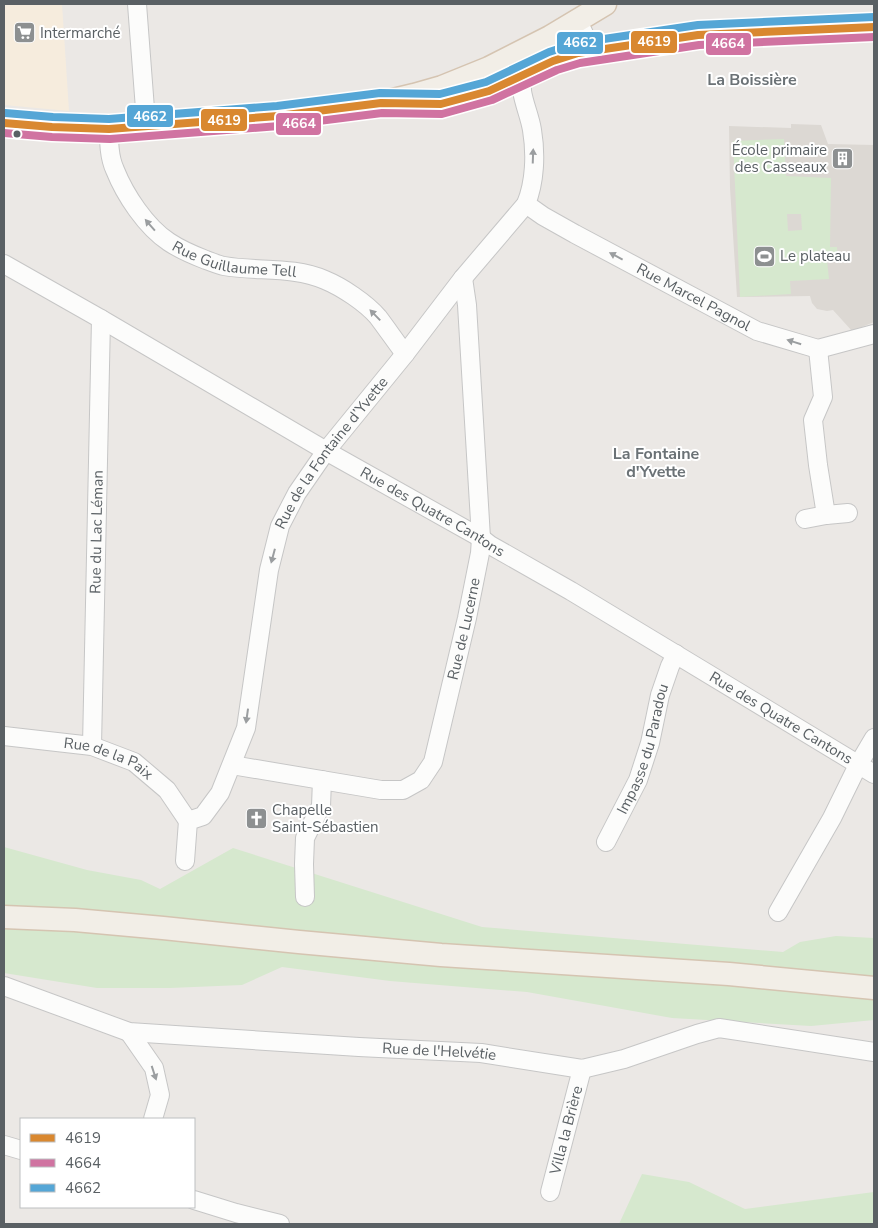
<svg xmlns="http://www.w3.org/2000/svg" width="878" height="1228" font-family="'Nunito Sans',sans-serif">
	<rect width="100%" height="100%" fill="#ebe8e5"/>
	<!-- commercial -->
	<path fill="#f6ecdd" d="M4,4H62L69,111L4,105Z"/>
	<!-- education -->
	<path fill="#dcd8d3" d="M791,124L821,125L828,144L874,145V322L852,331L833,310L827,311L817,309L812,303L810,296L737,297L730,188L729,126L791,128Z"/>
	<!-- green -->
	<g fill="#d6e8ce" fill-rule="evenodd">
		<path d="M784,139L786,176L831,178L830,247H837L838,259L827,260L829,279L790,281L791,294L740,297L733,141ZM787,214H801L802,230L788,231Z"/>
		<path d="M4,847L87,870L141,880L160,889L233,848L482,927L783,952L800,942L836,936L874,938V1020L811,1026L672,1018L527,992L390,981L282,967L242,985L170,988H97L4,973Z"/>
		<path d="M642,1174L689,1182L745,1209L874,1192V1224H619Z"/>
	</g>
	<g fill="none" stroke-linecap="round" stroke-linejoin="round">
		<defs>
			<g id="minor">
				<path d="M137,4L145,109L144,127"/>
				<path d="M578,21L587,40L596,50"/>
				<path d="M401,103L441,104L484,92L553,61L578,53L698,35L874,27"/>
				<path id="s1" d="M109,129C109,142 109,157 115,170C125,195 146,227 169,242C181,250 193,255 206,260C212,262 218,265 224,266C258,272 293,266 325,280C342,287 366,303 378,317C387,329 396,342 405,354"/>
				<path id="s2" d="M526,204L543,216L575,234L757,331L818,349L874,334"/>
				<path id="s3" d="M4,264L101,319L333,455L481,538L490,545L571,591L874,774"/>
				<path d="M818,349L823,397L813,420L818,465L826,515"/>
				<path d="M805,519L826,515L848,513"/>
				<path id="s4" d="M4,736L92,746L134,762L167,790L188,821"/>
				<path id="s5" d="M92,746L101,319"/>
				<path id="s6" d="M232,765L381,790H403L421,780L433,762L467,618L480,553L481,538L467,305L463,278"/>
				<path id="s7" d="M606,842L638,780L650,743L660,695L670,666L676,654"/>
				<path id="s8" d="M185,861L188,821L203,816L220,793L246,728L269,570L280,526L297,493L326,451L405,354L463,278L526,204C535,182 536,154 532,130C530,117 524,104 522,91C522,86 522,81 522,76"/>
				<path d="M305,897L304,864L305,838L321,806L322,780"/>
				<path d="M778,912L832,818L858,765L874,738"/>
				<path id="s9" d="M4,986L129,1032L359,1047L481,1053L582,1069L624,1059L697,1034L719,1028L874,1052"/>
				<path d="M129,1032L154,1068L160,1095L153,1119"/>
				<path d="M4,1145L21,1150"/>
				<path id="s10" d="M550,1192L582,1069"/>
				<path d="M194,1200L236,1213L280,1224"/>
			</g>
			<g id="major">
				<path d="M4,123L94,129L144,127L278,116L381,103L414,95L442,87L489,68L550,37L605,4"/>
				<path d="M4,917L75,920L163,928L299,942L441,955L729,974L874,988"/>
			</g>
		</defs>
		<!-- minor casing -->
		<use href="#minor" stroke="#c6c6c6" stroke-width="20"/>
		<!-- major casing -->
		<use href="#major" stroke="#d5c4b1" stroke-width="25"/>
		<!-- minor -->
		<use href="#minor" stroke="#fcfcfb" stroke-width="18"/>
		<!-- major -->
		<use href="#major" stroke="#f2eee7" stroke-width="22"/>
		<defs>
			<path id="bus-1" d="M4,123L52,127L109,129L278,116L381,103L441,104L489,91L553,61L578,53L698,35L874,27"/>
			<path id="bus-2" d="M4,133L52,137L110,139L279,126L382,113L442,114L492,100L557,70L580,63L699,45L874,37"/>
			<path id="bus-3" d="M5,113L53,117L109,119L277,106L380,93L440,94L486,82L549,52L577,43L698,25L874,17"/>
		</defs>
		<!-- bus-1 casing -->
		<use href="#bus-1" stroke="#fff" stroke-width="11"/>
		<!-- bus-2 casing -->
		<use href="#bus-2" stroke="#fff" stroke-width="11"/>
		<!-- bus-3 casing -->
		<use href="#bus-3" stroke="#fff" stroke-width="11"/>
		<!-- bus-1 -->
		<use href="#bus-1" stroke="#d98830" stroke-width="8"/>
		<!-- bus-2 -->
		<use href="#bus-2" stroke="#d073a1" stroke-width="8"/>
		<!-- bus-3 -->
		<use href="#bus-3" stroke="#55a6d6" stroke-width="8"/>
	</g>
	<!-- one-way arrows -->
	<defs><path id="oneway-solid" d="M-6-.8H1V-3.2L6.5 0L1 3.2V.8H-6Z" transform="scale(1.25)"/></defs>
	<g fill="#9b9ea0">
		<use href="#oneway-solid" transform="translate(533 156) rotate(-88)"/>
		<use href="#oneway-solid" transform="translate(150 225) rotate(-131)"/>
		<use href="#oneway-solid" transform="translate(616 256) rotate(-152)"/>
		<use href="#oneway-solid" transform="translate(375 315) rotate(-134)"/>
		<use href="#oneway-solid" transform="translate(794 342) rotate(-163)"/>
		<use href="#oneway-solid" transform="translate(273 556) rotate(105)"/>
		<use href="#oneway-solid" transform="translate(247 716) rotate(98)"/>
		<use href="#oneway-solid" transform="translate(154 1073) rotate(72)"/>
	</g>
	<!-- icons -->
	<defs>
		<symbol id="supermarket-square" viewBox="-11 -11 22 22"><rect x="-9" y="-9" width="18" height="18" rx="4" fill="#8d9091" stroke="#fff"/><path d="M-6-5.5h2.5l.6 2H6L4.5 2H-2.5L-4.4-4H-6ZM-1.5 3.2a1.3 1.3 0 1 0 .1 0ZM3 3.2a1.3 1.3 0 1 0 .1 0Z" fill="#fff"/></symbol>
		<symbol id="building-square" viewBox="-11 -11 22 22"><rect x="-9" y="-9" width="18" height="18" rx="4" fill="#8d9091" stroke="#fff"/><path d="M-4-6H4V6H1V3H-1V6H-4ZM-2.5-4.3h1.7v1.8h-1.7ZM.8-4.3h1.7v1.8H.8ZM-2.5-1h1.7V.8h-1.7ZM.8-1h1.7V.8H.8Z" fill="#fff"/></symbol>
		<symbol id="stadium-square" viewBox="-11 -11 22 22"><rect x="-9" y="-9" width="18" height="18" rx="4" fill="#8d9091" stroke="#fff"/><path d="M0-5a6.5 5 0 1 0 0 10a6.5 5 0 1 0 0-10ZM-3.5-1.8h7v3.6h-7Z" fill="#fff"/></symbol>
		<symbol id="church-square" viewBox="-11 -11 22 22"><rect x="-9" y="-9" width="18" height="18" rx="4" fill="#8d9091" stroke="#fff"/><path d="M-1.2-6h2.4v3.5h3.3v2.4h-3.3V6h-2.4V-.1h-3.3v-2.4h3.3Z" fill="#fff"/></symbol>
	</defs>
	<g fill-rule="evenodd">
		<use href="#supermarket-square" x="12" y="20" width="25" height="25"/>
		<use href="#building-square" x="830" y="146" width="25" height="25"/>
		<use href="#stadium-square" x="752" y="244" width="25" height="25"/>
		<use href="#church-square" x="244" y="806" width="25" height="25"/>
	</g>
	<!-- markers -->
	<circle fill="#5a6064" stroke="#fff" stroke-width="2" cx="17" cy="134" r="4.5"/>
	<g text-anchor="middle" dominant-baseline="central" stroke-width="4" stroke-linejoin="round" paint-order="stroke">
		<!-- poi labels -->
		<g font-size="15" fill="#5a6064" stroke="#fff" text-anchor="start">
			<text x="40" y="33">Intermarché</text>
			<text x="827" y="150" text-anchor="end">École primaire<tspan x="827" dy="17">des Casseaux</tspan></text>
			<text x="780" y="256">Le plateau</text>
			<text x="272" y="810">Chapelle<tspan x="272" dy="17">Saint-Sébastien</tspan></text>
		</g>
		<!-- street labels -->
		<g font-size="15" fill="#5a6064" stroke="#fff">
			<text stroke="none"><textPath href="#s1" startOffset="202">Rue Guillaume Tell</textPath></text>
			<text stroke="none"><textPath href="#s2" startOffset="192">Rue Marcel Pagnol</textPath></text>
			<text stroke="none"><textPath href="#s8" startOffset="449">Rue de la Fontaine d’Yvette</textPath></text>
			<text stroke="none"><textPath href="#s3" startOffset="495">Rue des Quatre Cantons</textPath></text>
			<text stroke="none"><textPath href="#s5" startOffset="214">Rue du Lac Léman</textPath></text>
			<text stroke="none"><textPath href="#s6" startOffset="352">Rue de Lucerne</textPath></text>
			<text stroke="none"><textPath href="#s3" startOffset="900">Rue des Quatre Cantons</textPath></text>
			<text stroke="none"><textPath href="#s7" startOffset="101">Impasse du Paradou</textPath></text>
			<text stroke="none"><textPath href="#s4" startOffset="108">Rue de la Paix</textPath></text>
			<text stroke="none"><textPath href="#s9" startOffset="444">Rue de l'Helvétie</textPath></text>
			<text stroke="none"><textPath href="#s10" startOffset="64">Villa la Brière</textPath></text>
		</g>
		<!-- neighbourhood labels -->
		<g font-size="16" font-weight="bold" fill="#6b7276" stroke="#fff">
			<text x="752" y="80">La Boissière</text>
			<text x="656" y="454">La Fontaine<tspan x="656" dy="18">d'Yvette</tspan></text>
		</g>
	</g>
	<g stroke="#fff" stroke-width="2">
		<rect x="630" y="30" width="48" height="24" rx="5" fill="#d98830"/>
		<rect x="556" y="31" width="48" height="24" rx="5" fill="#55a6d6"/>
		<rect x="705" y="32" width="47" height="24" rx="5" fill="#d073a1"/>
		<rect x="126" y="104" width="48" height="24" rx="5" fill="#55a6d6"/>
		<rect x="200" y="108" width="48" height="24" rx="5" fill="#d98830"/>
		<rect x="275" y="112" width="47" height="24" rx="5" fill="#d073a1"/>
	</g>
	<g font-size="14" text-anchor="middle" font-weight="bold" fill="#fff">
		<text x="654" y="46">4619</text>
		<text x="580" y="47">4662</text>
		<text x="728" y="48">4664</text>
		<text x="150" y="121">4662</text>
		<text x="224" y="125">4619</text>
		<text x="299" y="128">4664</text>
	</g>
	<!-- border -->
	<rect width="878" height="1228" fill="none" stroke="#5a6064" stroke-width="10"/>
	<!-- legend -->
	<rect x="20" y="1118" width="175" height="90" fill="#ffffff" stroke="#bdbfc1"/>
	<rect x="30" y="1134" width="25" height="8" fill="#d98830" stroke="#bdbfc1"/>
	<text x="65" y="1143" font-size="15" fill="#5a6064">4619</text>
	<rect x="30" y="1159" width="25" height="8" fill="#d073a1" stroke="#bdbfc1"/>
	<text x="65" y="1168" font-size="15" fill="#5a6064">4664</text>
	<rect x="30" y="1184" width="25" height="8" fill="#55a6d6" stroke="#bdbfc1"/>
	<text x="65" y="1193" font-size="15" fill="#5a6064">4662</text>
</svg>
